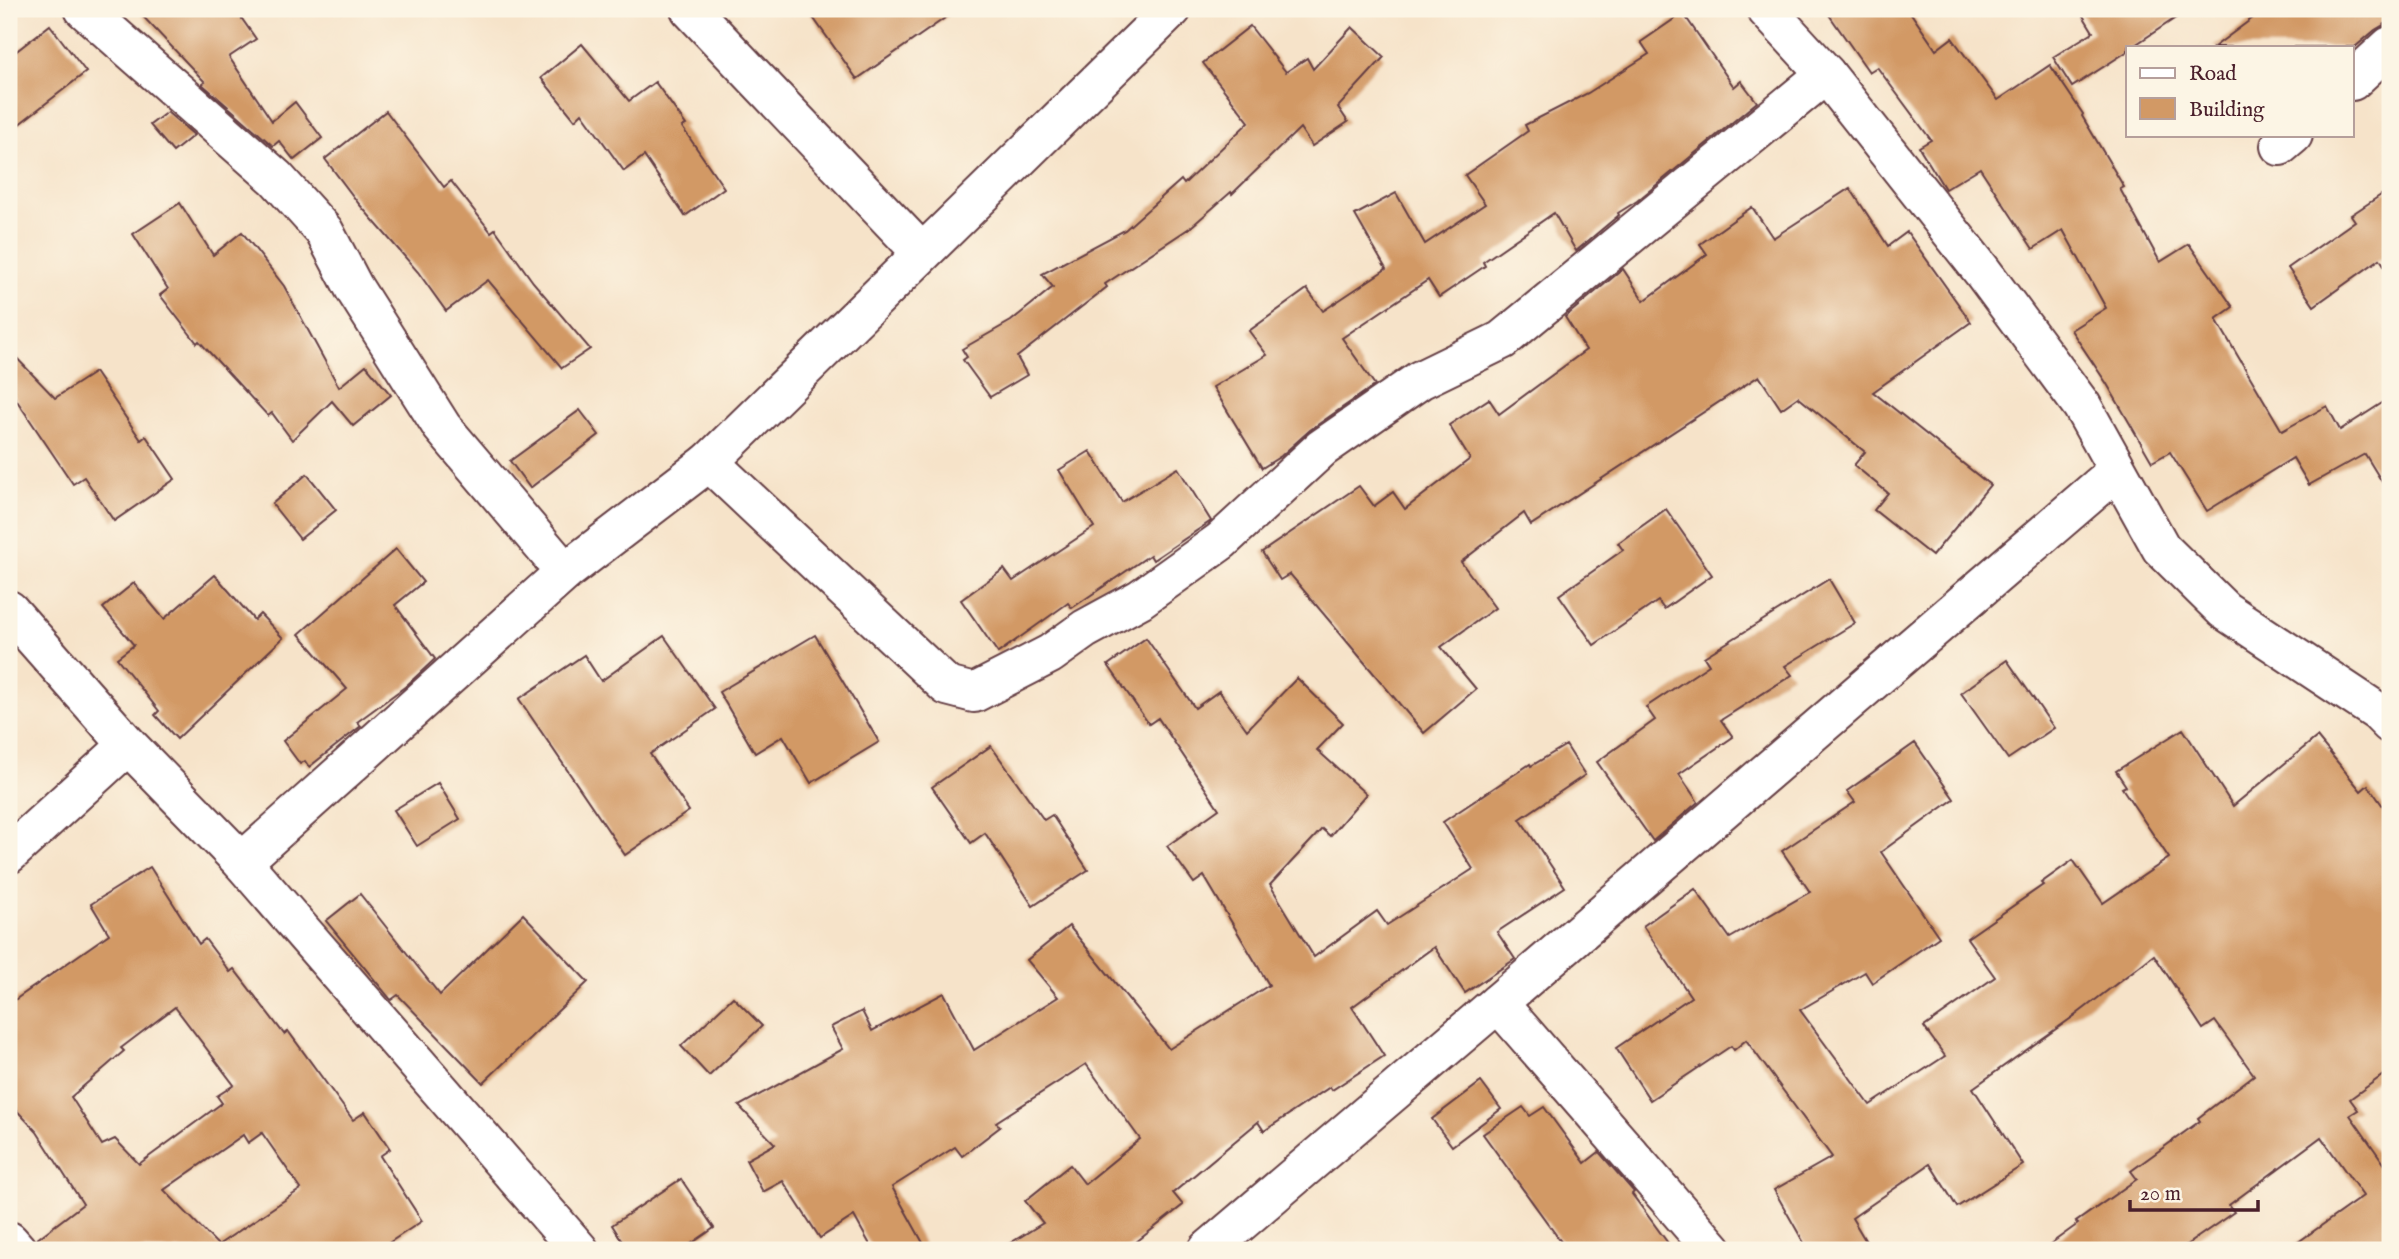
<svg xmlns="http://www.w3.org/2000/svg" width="2399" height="1259" font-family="'IM FELL English',serif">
	<rect width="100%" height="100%" fill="#fcf5e5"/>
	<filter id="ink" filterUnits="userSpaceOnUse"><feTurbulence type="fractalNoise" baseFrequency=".0143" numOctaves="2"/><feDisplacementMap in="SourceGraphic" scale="14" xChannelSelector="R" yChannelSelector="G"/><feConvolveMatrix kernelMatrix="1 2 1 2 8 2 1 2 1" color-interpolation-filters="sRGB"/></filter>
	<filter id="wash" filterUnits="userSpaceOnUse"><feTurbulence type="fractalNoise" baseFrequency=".00686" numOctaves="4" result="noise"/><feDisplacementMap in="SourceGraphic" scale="28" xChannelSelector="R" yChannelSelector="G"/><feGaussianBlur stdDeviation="1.57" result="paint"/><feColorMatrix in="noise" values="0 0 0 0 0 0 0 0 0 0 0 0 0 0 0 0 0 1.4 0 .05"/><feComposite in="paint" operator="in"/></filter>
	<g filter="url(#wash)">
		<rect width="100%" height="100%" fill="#f6e3c9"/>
		<g id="blocks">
			<!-- building -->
			<g fill="#d29965" fill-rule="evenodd">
				<path d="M136,9H235L256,39L229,57L272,121L295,102L322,138L294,160L279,141L273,146L202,84L205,82Z"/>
				<path d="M807,9H958L857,79Z"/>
				<path d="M1825,9H1908L1936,50L1952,38L1998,100L2050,65L2083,114L2082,116L2124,187L2120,189L2160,262L2189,244L2233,307L2216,319L2282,431L2327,406L2340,430L2390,398V495L2365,454L2309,485L2293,458L2207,511L2170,452L2152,462L2107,384L2071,330L2106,308L2063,230L2033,249L1980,168L1945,189L1919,147L1931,140L1877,67L1869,72Z"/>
				<path d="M2079,9H2189L2132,47H2128V51L2072,87L2053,57L2093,32Z"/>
				<path d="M2265,9H2390V21L2375,30L2355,47H2214Z"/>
				<path d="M1683,13L1734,87L1741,81L1757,102L1637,201L1618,213L1619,215L1576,251L1554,213L1483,262L1485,266L1439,297L1428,280L1342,338L1375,385L1310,430L1281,456L1262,468L1213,387L1267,355L1249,331L1307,289L1323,311L1386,269L1355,215L1396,193L1425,244L1485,204L1465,175L1528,131L1525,125L1588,93L1649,54L1641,42Z"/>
				<path d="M50,25L86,72L9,132V57Z"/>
				<path d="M1250,26L1286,72L1307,58L1313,69L1352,27L1384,57L1338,107L1348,122L1312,146L1300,128L1232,194L1231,192L1191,227L1105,284L1107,287L1017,357L1027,375L990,397L963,360L967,357L962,349L1011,321L1053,287L1042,274L1125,230L1181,180L1184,184L1249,122L1203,63Z"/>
				<path d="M582,44L629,101L655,82L686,125L682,127L724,188L685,216L644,156L624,171L582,113L575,120L541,78Z"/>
				<path d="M386,111L444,187L451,181L491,232L495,229L533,282L590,349L562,368L488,280L446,311L418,272L359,204L325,159Z"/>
				<path d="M167,112L194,135L173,152L150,125Z"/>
				<path d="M1850,188L1888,246L1907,232L1971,322L1873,392L1990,485L1932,556L1874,510L1888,493L1854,465L1865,452L1798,397L1781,409L1759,376L1531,525L1524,513L1461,562L1495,608L1441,647L1476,689L1424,733L1290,574L1280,580L1262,552L1359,486L1374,506L1393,492L1405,509L1470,459L1449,425L1489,399L1499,414L1586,350L1565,317L1623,269L1644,301L1707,254L1700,244L1752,207L1773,238Z"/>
				<path d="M2390,189V274L2380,259L2314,306L2288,268L2355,221L2351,215Z"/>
				<path d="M180,203L213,255L242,232L284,286L339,387L366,365L391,395L353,426L332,401L292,440L272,413L268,416L199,341L197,343L160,295L168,289L133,234Z"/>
				<path d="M9,350L55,398L95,372L141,440L146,436L175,479L114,521L84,477L73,484L9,389Z"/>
				<path d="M580,410L599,435L530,488L510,461Z"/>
				<path d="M1090,451L1122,502L1178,468L1211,521L1153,560L1150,555L1072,608L1068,603L998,653L961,600L1004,569L1013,581L1094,527L1059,470Z"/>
				<path d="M307,474L336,510L300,539L272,504Z"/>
				<path d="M1666,509L1712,575L1664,609L1658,601L1594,645L1559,595L1623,550L1618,543Z"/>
				<path d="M396,549L423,582L395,605L435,659L406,686L357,722L361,726L309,767L305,761L300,764L283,741L347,689L299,634Z"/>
				<path d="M215,575L254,620L260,614L283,638L177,739L155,715L159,711L117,658L134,645L103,608L134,583L164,619Z"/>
				<path d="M1829,579L1855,623L1785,666L1792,675L1721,720L1733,737L1679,774L1698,802L1653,841L1597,762L1655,720L1646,707L1709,665L1704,657Z"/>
				<path d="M815,635L879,742L811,783L783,736L755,753L719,692Z"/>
				<path d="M664,636L715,709L650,754L689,811L625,855L519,699L584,655L601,681Z"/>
				<path d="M1146,638L1195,708L1219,691L1247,730L1297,678L1343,723L1317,750L1366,794L1330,836L1322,829L1270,885L1314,957L1377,911L1387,925L1473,869L1443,822L1530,764L1531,766L1566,745L1585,775L1520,819L1565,887L1497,932L1515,959L1465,993L1434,947L1352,1007L1384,1056L1332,1090L1330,1087L1264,1131L1258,1122L1173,1193L1183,1205L1126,1250H999L1043,1223L1025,1201L1070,1165L1085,1184L1140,1139L1086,1064L996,1122L1000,1127L962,1156L955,1147L892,1187L927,1250H873L854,1216L820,1238L783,1181L763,1192L746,1160L775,1144L739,1106L843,1049L831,1027L862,1011L872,1031L944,993L974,1050L1058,997L1027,960L1069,926L1169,1049L1269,985L1204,876L1194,883L1167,846L1219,809L1158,718L1149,724L1108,665Z"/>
				<path d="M2007,660L2054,728L2008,759L1961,693Z"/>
				<path d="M2183,729L2233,806L2317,737L2361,791L2368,785L2390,816V1070L2350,1099L2358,1110L2350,1115L2390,1172V1250H2287L2363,1196L2321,1137L2229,1205L2234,1212L2179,1250H2042L2078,1224L2076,1222L2137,1179L2131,1171L2200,1121L2198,1118L2254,1075L2215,1021L2203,1029L2154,955L2077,1014L1973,1088L2023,1165L1957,1207L1930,1164L1852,1218L1871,1250H1808L1774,1190L1832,1157L1746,1040L1734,1050L1731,1046L1650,1100L1616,1048L1691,997L1643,926L1695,889L1730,938L1810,892L1782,851L1855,802L1847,791L1915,743L1954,799L1881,852L1939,937L1872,983L1865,972L1800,1010L1870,1105L1945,1056L1924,1027L1995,977L1967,938L2043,885L2041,883L2073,860L2103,903L2169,858L2122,788L2126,786L2116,771Z"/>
				<path d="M991,746L1044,820L1052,815L1088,870L1033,906L985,833L971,843L932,787Z"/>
				<path d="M438,783L460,819L417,846L394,810Z"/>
				<path d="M150,867L199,944L205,939L230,972L234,969L284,1034L288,1031L353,1120L365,1112L390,1149L380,1156L422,1221L378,1250H38L36,1240L83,1204L37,1132L9,1102V1004L109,934L91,904ZM175,1007L234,1085L217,1096L222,1103L139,1164L115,1139L102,1145L71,1097L124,1051L121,1048ZM262,1133L301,1189L218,1245L164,1190L243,1135L248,1143Z"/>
				<path d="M360,894L440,995L523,914L588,982L483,1083L398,995L391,1000L326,921Z"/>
				<path d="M733,997L762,1026L709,1076L681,1046Z"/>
				<path d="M1481,1082L1501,1109L1452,1146L1432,1119Z"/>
				<path d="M1523,1107L1530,1116L1544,1107L1585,1163L1599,1152L1634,1192L1632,1194L1673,1250H1567L1483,1134Z"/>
				<path d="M681,1179L714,1228L682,1250H628L612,1225Z"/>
			</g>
		</g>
	</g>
	<g filter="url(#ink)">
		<use href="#blocks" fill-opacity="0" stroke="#643c43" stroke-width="2"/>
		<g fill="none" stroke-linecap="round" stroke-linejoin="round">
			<defs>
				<g id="minor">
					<path d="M84,9L276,178L324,231L354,288L442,427L565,572"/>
					<path d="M690,9L921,252"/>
					<path d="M1766,9L1826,74L1982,271L2082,406L2161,548L2224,610L2378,712L2390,724"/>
					<path d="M2352,81L2390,46"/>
					<path d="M2280,146L2293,135"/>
					<path d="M709,462L947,686L974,693L1050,654L1085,629L1140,599L1221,541L1322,448L1420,380L1502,340L1826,74"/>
					<path d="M9,610L128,745L242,862L579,1250"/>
					<path d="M9,854L128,745"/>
					<path d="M242,862L565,572L709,462L1172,9"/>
					<path d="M1498,1003L2117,471"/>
					<path d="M9,1241L17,1250"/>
					<path d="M1208,1250L1498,1003L1713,1250"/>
				</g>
			</defs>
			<!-- minor casing -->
			<use href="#minor" stroke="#643c43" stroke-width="42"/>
			<!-- minor -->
			<use href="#minor" stroke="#fff" stroke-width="38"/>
		</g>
	</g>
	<!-- margin -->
	<rect width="2399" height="1259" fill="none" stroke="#fcf5e5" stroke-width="35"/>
	<!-- legend -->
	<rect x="2126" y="46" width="228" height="91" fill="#fcf5e5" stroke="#b59f9b" stroke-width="2"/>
	<rect x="2140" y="68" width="35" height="10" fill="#ffffff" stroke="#b59f9b" stroke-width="2"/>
	<text x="2189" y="80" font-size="21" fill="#4a1f2b">Road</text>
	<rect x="2140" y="98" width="35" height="21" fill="#d29965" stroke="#b59f9b" stroke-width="2"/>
	<text x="2189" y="116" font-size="21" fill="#4a1f2b">Building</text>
	<!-- scale -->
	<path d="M2130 1200v10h128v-10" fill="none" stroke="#4a1f2b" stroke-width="3.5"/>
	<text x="2140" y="1200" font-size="21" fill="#4a1f2b" stroke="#fcf5e5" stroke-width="5" paint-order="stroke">20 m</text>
</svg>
